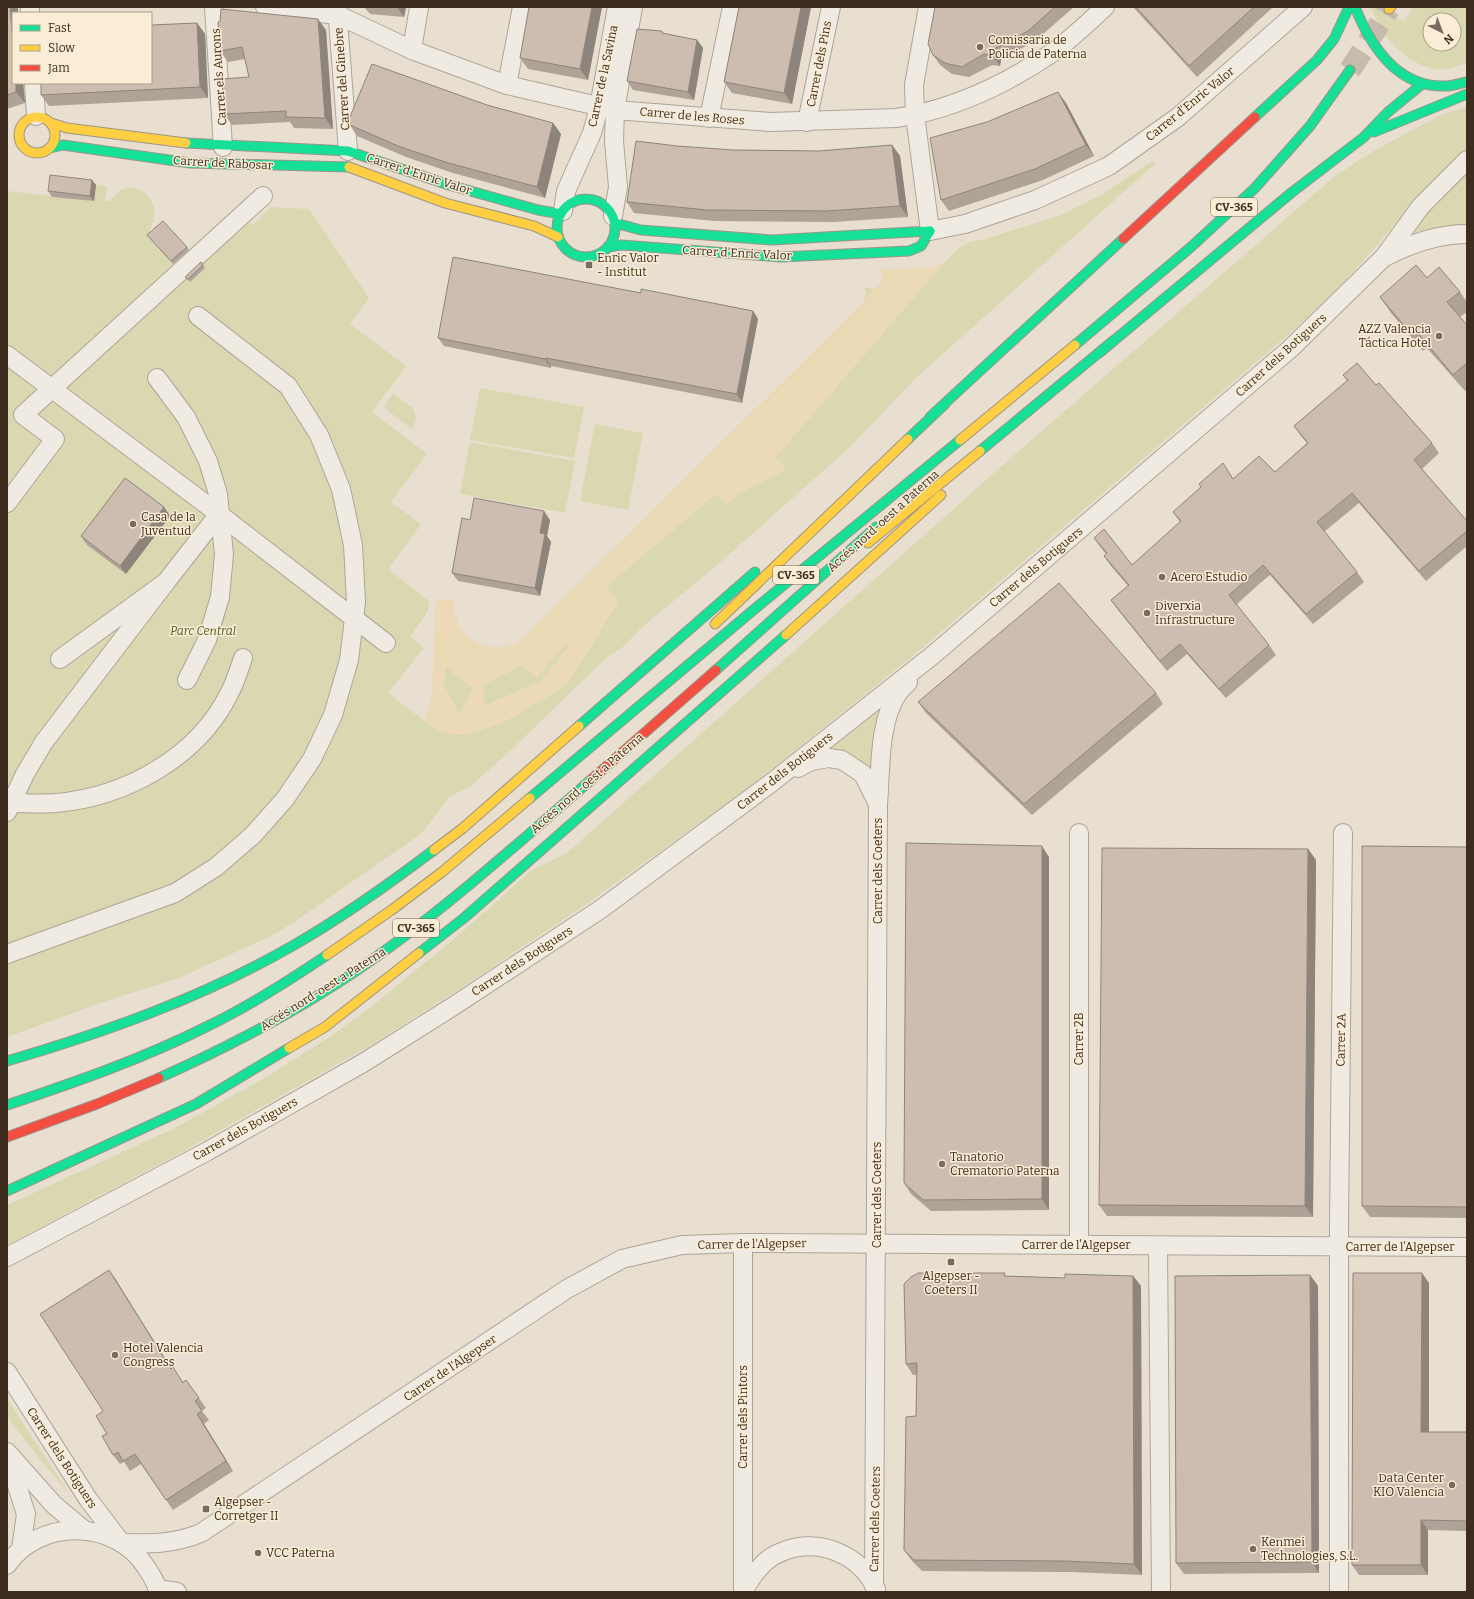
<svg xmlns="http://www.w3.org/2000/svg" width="1474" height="1599" font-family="Bitter,serif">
	<rect width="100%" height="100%" fill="#e8dfd0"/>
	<!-- green -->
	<g fill="#dad8b1" fill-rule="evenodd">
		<path d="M1371,7H1381L1404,22L1412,7H1467V63C1457,66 1445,71 1434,69C1405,63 1380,35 1371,7ZM1430,20H1454V44H1430Z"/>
		<path d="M1467,107V152L1428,187L1347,279L1296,328L914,655L744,791L588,903L481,975L371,1045L184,1151L7,1245V1205L173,1129L268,1076L331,1036L377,1002L453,940L532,870L567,853L1013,456L1335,176L1377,149L1422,125L1440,115Z"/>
		<path d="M1152,161L1156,163L916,378L849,448L716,566L642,627L624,646L605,659L509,752L471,786L449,797L422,833L293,923L271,936L179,978L106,1001L7,1037V191L52,196L54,180L107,186L105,201H110C113,197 117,193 121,190C143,179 165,208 149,230L190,272L231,234L234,237L249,223L252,225L271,207L309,209L369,298L350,324L406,366L372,412L427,454L391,502L421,524L388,569L429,601L428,611L410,636L424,648L388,693L425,721L432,696L436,599L454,601C452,634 482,657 514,644C518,642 523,638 526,635L864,302L866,292L864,287C874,290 878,289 883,280L882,274L877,270L928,268L944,263L958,249L969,242L985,239L1061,215L1101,195Z"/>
		<path d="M1467,173V227C1450,223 1432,229 1415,233L1412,232C1428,210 1446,191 1467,173Z"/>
		<path d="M480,388L584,407L574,458L470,440Z"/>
		<path d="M393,393L414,409L416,419L412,429L383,407Z"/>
		<path d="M595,424L643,433L628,510L580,501Z"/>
		<path d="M470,442L575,461L565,513L460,494Z"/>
		<path d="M881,707C872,728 871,746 873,769L870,771C856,755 846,754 827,749Z"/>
		<path d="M7,1399L70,1495L40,1459L7,1417Z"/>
	</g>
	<!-- sand -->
	<path fill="#ecdab6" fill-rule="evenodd" d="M944,263L776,457L783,465L786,470L738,494L727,504L716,494L606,587L615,595L618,603L569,682L556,692L506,721L483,730L466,735L450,734L437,730L425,721L432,696L436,599L454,601C452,634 482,657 514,644C518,642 523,638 526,635L864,302L873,290L880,287L883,280L882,274L877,270L928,268ZM568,642V647L541,681L485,705L483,685L523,665L536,678ZM446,667L473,689L459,714L444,685Z"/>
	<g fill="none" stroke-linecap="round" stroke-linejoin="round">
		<!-- primary-tunnel -->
		<path stroke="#c6bbac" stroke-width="22" stroke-dasharray="22 11" stroke-linecap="butt" d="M1350,70L1389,9"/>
		<defs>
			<g id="street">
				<path d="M30,7V13"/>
				<path d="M214,7L223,147"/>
				<path d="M265,7L338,15L412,50L507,85L615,110L770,122L896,118C951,110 1006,84 1052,53C1071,39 1088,23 1105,7"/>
				<path d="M337,7L348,151"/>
				<path d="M928,7L914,85L915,115L930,231L965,224L1035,200L1109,166L1178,117L1303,7"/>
				<path d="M412,50L419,7"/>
				<path d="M34,83L36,116"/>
				<path d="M507,85L522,7"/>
				<path d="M709,118L732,7"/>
				<path d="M807,122L831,7"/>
				<path d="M563,211L566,191L592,133L599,107L617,7"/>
				<path d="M613,216L618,187L614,141L615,110L633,7"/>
				<path d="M1387,256C1412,243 1439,234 1467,234"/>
				<path d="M7,355L219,514L386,643"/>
				<path d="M157,378L186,417L208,461L218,494L224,554L220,597L207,640L187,680"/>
				<path d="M7,503L55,439L23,415L263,196"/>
				<path d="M60,659L166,582L219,514"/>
				<path d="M798,768L811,761L829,758L842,760L863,774L878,804"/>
				<path d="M10,803C25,803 41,804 56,803C125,797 197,758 229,694C235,683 239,670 243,658"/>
				<path d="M7,812L25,774L44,742L166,582"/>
				<path d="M7,954L175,893L216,867L253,835L285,799L312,759L333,715L349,660L356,602L353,545L341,489L319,435L288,386L198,316"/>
				<path d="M743,1243V1591"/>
				<path d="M1079,1245V833"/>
				<path d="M1158,1246L1161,1592"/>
				<path d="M7,1257L206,1152L363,1063L452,1007L601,909L771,783L933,655L1290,349L1384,257L1421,206L1467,160"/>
				<path d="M7,1372L88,1499L120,1541"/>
				<path d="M7,1452L54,1505L84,1530"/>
				<path d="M8,1457L26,1514L21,1549"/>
				<path d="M123,1543C151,1544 174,1544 201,1533L567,1289L622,1259L682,1245L743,1243L1467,1247"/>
				<path d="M7,1565C40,1517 116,1520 146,1567C151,1575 157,1583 158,1592"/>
				<path d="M874,1586L878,804C881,770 878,723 898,693C901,689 905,686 908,682"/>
				<path d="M158,1589L177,1592"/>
				<path d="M743,1591C752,1577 759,1565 773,1556C776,1554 780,1553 784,1551C819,1538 860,1554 876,1589"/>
				<path d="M1339,1592V1226L1343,833"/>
			</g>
			<g id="fast">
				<path d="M1355,7C1371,47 1398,88 1446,86C1453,86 1460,83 1467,82"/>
				<path d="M1255,117L1317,60L1334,39L1349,7"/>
				<path d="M1374,132L1467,94"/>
				<path d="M186,143L348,151L449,185L538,210L561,214"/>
				<path d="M50,148L63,145L190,163L349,167"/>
				<circle cx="586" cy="228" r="29"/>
				<path d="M615,223L641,230L772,240L930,231"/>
				<path d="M608,247L621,245L781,257L909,251L921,246L930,231"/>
				<path d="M1075,345L1191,247L1255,188L1310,126L1350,70"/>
				<path d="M1099,353L1291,193L1364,137L1388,112L1421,85"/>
				<path d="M930,417L1123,239"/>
				<path d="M908,439L945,404"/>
				<path d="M980,451L1113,341"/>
				<path d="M716,670L876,527"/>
				<path d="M579,726L755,572"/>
				<path d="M530,798L751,612L960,440"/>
				<path d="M419,953L464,918L786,635"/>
				<path d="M7,1061C106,1032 204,997 294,945C343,917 389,884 434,850"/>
				<path d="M159,1078C226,1048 292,1014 353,973C438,916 515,846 592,779"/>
				<path d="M7,1105C76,1082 145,1058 210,1025C251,1005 290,980 327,955"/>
				<path d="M7,1191L196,1104L289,1048"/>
			</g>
			<g id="slow">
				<path d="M1389,9L1391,7"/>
				<circle cx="37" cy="135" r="18"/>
				<path d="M51,123L67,128L186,143"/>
				<path d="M349,167L445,203L534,226L558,237"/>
				<path d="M960,440L1075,345"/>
				<path d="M868,543L980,451"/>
				<path d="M715,624L908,439"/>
				<path d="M786,635L941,495"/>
				<path d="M434,850L463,828L579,726"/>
				<path d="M327,955L393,909L442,872L530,798"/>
				<path d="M289,1048L325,1027L419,953"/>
			</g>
			<g id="jam">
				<path d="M1123,239L1255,117"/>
				<path d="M592,779L716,670"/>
				<path d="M7,1137L97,1104L159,1078"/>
			</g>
		</defs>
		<!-- street casing -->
		<use href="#street" stroke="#ada498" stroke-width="20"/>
		<!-- fast casing -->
		<use href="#fast" stroke="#9d9488" stroke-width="11"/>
		<!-- slow casing -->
		<use href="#slow" stroke="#9d9488" stroke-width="11"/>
		<!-- jam casing -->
		<use href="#jam" stroke="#9d9488" stroke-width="11"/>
		<!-- street -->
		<use href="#street" stroke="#f0ebe2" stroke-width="18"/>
		<!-- fast -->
		<use href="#fast" stroke="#16e098" stroke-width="9"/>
		<!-- slow -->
		<use href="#slow" stroke="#ffcf43" stroke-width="9"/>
		<!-- jam -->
		<use href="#jam" stroke="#f24e42" stroke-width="9"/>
	</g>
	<!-- wall -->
	<g fill="#afa397">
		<path d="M7,7H18L25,103L7,109Z"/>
		<path d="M364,7H406L404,17L370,14Z"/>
		<path d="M602,7L588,80L528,69L520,58Z"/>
		<path d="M739,7H811L792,104L732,93L724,82Z"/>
		<path d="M935,7H1074L1035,41L1001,60L1000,66L992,65L969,77L952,74L940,65L933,55Z"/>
		<path d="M1133,7H1273L1197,77Z"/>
		<path d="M197,23L205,34L208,98L49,106L41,95Z"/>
		<path d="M326,30L333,129L294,128L290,122L232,125L224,114L249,77L245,59L228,62L220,51Z"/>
		<path d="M662,31L664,34L697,40L703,48L694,100L633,90L627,81Z"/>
		<path d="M1066,103L1094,156L1043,180L949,211L941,200Z"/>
		<path d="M553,123L561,134L545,198L453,173L406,157L357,136L350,125Z"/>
		<path d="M892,145L900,156L908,217L834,222L715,221L634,213L627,202L733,150L819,151Z"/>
		<path d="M92,180L96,185L94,201L52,197L48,191Z"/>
		<path d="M147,235L187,247L189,250L173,264Z"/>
		<path d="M203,265L205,268L190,282L185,277Z"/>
		<path d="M1427,278L1460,292L1467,302V312L1460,317L1467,325V389L1465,391L1427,348L1423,351L1391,313L1380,297Z"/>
		<path d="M641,293L753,311L758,319L742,403L551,366V368L444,346L438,338Z"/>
		<path d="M1343,375L1376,385L1432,443L1439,453L1422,469L1467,521V546L1426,581L1359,503L1324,532L1357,572L1364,582L1313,624L1270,575L1259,584L1236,605L1269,645L1276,655L1226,698L1187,654L1167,671L1118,610L1111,600L1128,586L1111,566L1104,556L1106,554L1101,548L1094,538L1132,565L1180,522L1173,512L1234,479L1275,472L1307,443L1301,436L1294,426L1347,381Z"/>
		<path d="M164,507L170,516L126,574L87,545L81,536Z"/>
		<path d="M470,520H550L547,536L551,542L540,596L458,581L452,573Z"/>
		<path d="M1156,693L1163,704L1032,815L926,713L918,702Z"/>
		<path d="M1467,847V1218L1370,1217L1362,1206Z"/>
		<path d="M1308,849L1316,860L1313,1217L1107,1216L1099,1205Z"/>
		<path d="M1049,857V1210L931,1211L911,1194L904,1183Z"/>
		<path d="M109,1270L116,1280L171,1368L183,1382L186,1380L206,1408L202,1411L209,1420L204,1424L233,1471L173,1510L141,1464L130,1471L124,1462L120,1464L113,1455L107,1434L103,1411Z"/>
		<path d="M1310,1275L1318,1286L1319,1573L1184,1574L1176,1563Z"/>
		<path d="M1007,1276L1065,1278L1133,1276L1141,1286L1142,1575L1072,1572L922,1571L912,1561L904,1550L916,1416L917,1375H913L906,1364Z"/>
		<path d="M1429,1283V1432H1467V1531L1428,1530V1575H1359L1352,1565Z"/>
	</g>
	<!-- shaded-wall -->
	<g fill="#8f847b">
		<path d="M10,7H18V13H13V43Z"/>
		<path d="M397,7H406L404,17Z"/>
		<path d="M592,7H602L588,80L580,69Z"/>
		<path d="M801,7H811L792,104L784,93Z"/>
		<path d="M318,19L326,30L333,129L325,118Z"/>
		<path d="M197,23L205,34L208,98L200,87Z"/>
		<path d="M697,40L703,48L694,100L688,92Z"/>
		<path d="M994,49L1001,60L1000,66L993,56Z"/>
		<path d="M16,83H23L25,103L16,92Z"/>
		<path d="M1058,92L1066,103L1094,156L1086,145Z"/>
		<path d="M553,123L561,134L545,198L537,187Z"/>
		<path d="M892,145L900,156L908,217L900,206Z"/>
		<path d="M92,180L96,185L94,201L90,196Z"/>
		<path d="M753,311L758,319L742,403L737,394Z"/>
		<path d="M546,358L551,366V368L545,359Z"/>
		<path d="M164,507L170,516L126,574L120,566Z"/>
		<path d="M544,511L550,520L547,536L551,542L540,596L535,588L540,533Z"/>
		<path d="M1042,846L1049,857V1210L1042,1199Z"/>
		<path d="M1308,849L1316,860L1313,1217L1305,1206Z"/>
		<path d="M109,1270L116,1280L177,1379L171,1369Z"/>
		<path d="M1422,1273L1429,1283V1442L1421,1432Z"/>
		<path d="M1310,1275L1318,1286L1319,1573L1312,1562Z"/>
		<path d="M1133,1276L1141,1286L1142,1575L1134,1564Z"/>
		<path d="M197,1414L204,1424L233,1471L226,1461Z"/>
		<path d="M1421,1520L1428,1530V1575L1421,1565Z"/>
	</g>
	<!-- building -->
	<g fill="#ccbdb0" stroke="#8f847b">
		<path d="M7,7H10L13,43V83H16V92L7,95Z"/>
		<path d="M529,7H592L580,69L520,58Z"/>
		<path d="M739,7H801L784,93L724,82Z"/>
		<path d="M935,7H1055L1028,31L994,49L993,56L984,54L962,67L945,63L933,55L928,44Z"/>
		<path d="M1136,7H1254L1189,66Z"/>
		<path d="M221,9L318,19L325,118L286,117V111L224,114L222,79L249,77L242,47L220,51L218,22L220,21Z"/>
		<path d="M197,23L200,87L41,95V83H151V25Z"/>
		<path d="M637,29L662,31V33L697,40L688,92L627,81Z"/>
		<path d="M372,64L487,105L553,123L537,187L445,162L398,146L350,125L349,119Z"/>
		<path d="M1058,92L1086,145L1035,169L941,200L930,138L987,122Z"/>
		<path d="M636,141L677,146L733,150L819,151L892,145L900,206L826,211L707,210L627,202Z"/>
		<path d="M50,175L92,180L90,196L48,191Z"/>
		<path d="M163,221L187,247L171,261L147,235Z"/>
		<path d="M453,257L641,293V289L753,311L737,394L546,358L545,359L438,338Z"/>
		<path d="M201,262L203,265L188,279L185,277Z"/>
		<path d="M1416,265L1427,278L1439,267L1460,292L1447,302L1467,325V363L1453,375L1416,331L1412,335L1380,297Z"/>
		<path d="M1357,363L1376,385L1379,383L1432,443L1414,460L1467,521V531L1419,571L1352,493L1317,522L1357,572L1306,614L1263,565L1252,575L1229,595L1269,645L1219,689L1180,644L1160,661L1111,600L1129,585L1104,556L1107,553L1094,538L1104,529L1132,565L1181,521L1173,512L1201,487L1199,484L1223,463L1233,479L1259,456L1275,472L1308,443L1294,426L1348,380L1343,375Z"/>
		<path d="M125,478L164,507L120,566L81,536Z"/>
		<path d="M474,498L544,511L540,533L545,534L535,588L452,573L462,518L470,520Z"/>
		<path d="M1059,583L1156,693L1024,804L918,702Z"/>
		<path d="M906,843L1042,846V1199L923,1200L904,1183Z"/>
		<path d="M1362,846L1467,847V1207L1362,1206Z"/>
		<path d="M1102,848L1308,849L1305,1206L1099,1205Z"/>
		<path d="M109,1270L171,1369L173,1367L183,1383L186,1380L199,1398L195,1401L202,1411L197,1414L226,1461L166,1500L135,1454L123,1461L118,1452L113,1455L102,1436L107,1434L96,1416L103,1411L40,1314Z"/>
		<path d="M918,1273H1005L1004,1276L1065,1278V1274L1133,1276L1134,1564L1064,1561L914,1560L904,1550L906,1417L916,1416L917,1363L906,1364L904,1284L911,1277Z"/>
		<path d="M1353,1273H1422L1421,1432H1467V1521L1421,1520V1565H1352Z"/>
		<path d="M1310,1275L1312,1562L1176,1563L1175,1276Z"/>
	</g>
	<!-- markers -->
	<g fill="#7a6b5c" stroke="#f9edd6" stroke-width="1.5">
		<circle cx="980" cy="47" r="4"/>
		<rect x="585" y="261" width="8" height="8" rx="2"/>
		<circle cx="1439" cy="336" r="4"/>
		<circle cx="133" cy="524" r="4"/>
		<circle cx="1162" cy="577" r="4"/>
		<circle cx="1147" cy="613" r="4"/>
		<circle cx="942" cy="1164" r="4"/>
		<rect x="947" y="1258" width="8" height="8" rx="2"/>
		<circle cx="115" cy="1355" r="4"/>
		<circle cx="1452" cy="1485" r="4"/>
		<rect x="202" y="1505" width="8" height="8" rx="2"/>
		<circle cx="1253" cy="1549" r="4"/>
		<circle cx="258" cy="1553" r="4"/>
	</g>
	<g text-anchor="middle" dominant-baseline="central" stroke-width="3" stroke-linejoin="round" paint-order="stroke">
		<!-- shield labels -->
		<g fill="#f9edd6" stroke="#766655" stroke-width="1">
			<rect x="1211" y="198" width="46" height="18" rx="3"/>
			<rect x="773" y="566" width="46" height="18" rx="3"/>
			<rect x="393" y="919" width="46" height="18" rx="3"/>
		</g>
		<g font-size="11" font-weight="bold" fill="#3e2c1e">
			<text x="1234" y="207">CV-365</text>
			<text x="796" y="575">CV-365</text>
			<text x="416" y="928">CV-365</text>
		</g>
		<!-- poi labels -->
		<g font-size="12" fill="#3e2c1e" stroke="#f9edd6" text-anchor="start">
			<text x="988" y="40">Comissaria de<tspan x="988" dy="14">Policia de Paterna</tspan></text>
			<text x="597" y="258">Enric Valor<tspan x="597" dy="14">- Institut</tspan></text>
			<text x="1431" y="329" text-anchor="end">AZZ Valencia<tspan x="1431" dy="14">Táctica Hotel</tspan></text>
			<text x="141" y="517">Casa de la<tspan x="141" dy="14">Juventud</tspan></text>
			<text x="1170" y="577">Acero Estudio</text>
			<text x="1155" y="606">Diverxia<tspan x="1155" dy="14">Infrastructure</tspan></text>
			<text x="950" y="1157">Tanatorio<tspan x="950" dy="14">Crematorio Paterna</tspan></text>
			<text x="951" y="1276" text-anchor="middle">Algepser -<tspan x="951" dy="14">Coeters II</tspan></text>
			<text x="123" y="1348">Hotel Valencia<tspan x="123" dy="14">Congress</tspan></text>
			<text x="1444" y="1478" text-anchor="end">Data Center<tspan x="1444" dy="14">KIO Valencia</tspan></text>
			<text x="214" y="1502">Algepser -<tspan x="214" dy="14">Corretger II</tspan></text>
			<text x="1261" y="1542">Kenmei<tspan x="1261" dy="14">Technologies, S.L.</tspan></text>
			<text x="266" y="1553">VCC Paterna</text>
		</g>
		<!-- street labels -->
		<g font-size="12" fill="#3e2c1e" stroke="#f9edd6">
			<text transform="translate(819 64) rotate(-79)">Carrer dels Pins</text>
			<text transform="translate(603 76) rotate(-78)">Carrer de la Savina</text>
			<text transform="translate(219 77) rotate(-94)">Carrer els Aurons</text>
			<text transform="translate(342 79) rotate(-94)">Carrer del Ginebre</text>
			<text transform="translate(1190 104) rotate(-39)">Carrer d'Enric Valor</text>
			<text transform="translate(692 116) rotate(5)">Carrer de les Roses</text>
			<text transform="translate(223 163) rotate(3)">Carrer de Rabosar</text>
			<text transform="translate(419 174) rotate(18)">Carrer d'Enric Valor</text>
			<text transform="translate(737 253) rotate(3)">Carrer d'Enric Valor</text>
			<text transform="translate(1281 355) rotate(-42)">Carrer dels Botiguers</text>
			<text transform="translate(883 521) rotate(-42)">Accés nord-oest a Paterna</text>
			<text transform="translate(1036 567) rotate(-40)">Carrer dels Botiguers</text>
			<text transform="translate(785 771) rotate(-38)">Carrer dels Botiguers</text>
			<text transform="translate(587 783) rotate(-41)">Accés nord-oest a Paterna</text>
			<text transform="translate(878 871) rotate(-90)">Carrer dels Coeters</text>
			<text transform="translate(522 961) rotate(-33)">Carrer dels Botiguers</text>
			<text transform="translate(323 989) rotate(-32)">Accés nord-oest a Paterna</text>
			<text transform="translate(1079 1039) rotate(-90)">Carrer 2B</text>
			<text transform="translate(1341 1040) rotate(-89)">Carrer 2A</text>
			<text transform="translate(245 1129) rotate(-29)">Carrer dels Botiguers</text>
			<text transform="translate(877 1195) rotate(-90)">Carrer dels Coeters</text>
			<text transform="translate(752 1244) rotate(-1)">Carrer de l'Algepser</text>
			<text x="1076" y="1245">Carrer de l'Algepser</text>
			<text x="1400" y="1247">Carrer de l'Algepser</text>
			<text transform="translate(450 1368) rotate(-34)">Carrer de l'Algepser</text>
			<text transform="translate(743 1417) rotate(-90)">Carrer dels Pintors</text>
			<text transform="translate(62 1458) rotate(57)">Carrer dels Botiguers</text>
			<text transform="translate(875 1519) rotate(-89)">Carrer dels Coeters</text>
		</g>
		<!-- park labels -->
		<g font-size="12" font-style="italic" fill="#525d23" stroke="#f9edd6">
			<text x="203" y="631">Parc Central</text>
		</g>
	</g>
	<!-- border -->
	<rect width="1474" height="1599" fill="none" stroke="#3e2c1e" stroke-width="16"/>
	<!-- legend -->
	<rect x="12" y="12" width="140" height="72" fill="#f9edd6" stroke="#aea08c"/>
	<rect x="20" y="25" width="20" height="6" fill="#16e098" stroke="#aea08c"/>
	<text x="48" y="32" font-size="12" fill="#3e2c1e">Fast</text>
	<rect x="20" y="45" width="20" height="6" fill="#ffcf43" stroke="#aea08c"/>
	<text x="48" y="52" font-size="12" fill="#3e2c1e">Slow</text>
	<rect x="20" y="65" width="20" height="6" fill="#f24e42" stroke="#aea08c"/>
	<text x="48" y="72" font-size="12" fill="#3e2c1e">Jam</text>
	<!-- north arrow -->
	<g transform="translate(1442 32) rotate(138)"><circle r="19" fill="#f9edd6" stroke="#aea08c"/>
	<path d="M0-3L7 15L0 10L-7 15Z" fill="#7a6b5c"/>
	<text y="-6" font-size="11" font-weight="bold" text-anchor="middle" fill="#3e2c1e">N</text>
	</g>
</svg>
